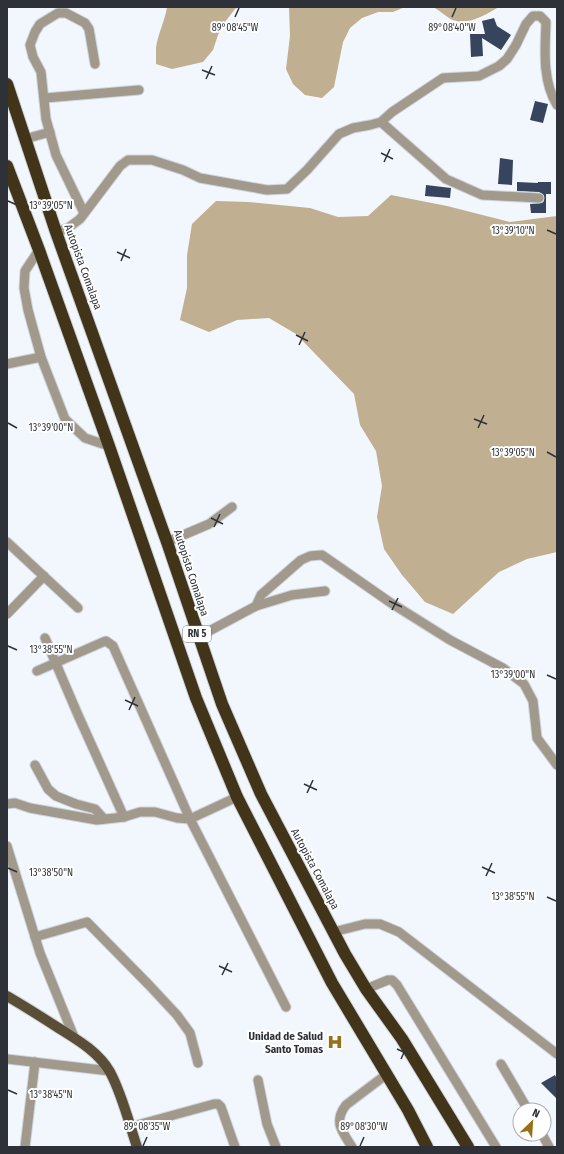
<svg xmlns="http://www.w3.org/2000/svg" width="564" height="1154" font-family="'Fira Sans Condensed',sans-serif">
	<rect width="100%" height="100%" fill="#f2f6fd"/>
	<!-- forest -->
	<g fill="#c0af90">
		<path d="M167,7H238L235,9L225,22L218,35L213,50L203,62L172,69L156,64C156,58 156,53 156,48C158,33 165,21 167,7Z"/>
		<path d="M289,7H405L393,12H378L362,18L350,28L343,42L334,87L322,98L305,95L293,84L286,69L290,36Z"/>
		<path d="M433,7H499C485,15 465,28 449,18C443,14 439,10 433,7Z"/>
		<path d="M391,195L447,206L510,222L557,216V552L527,559L499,572L453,614L425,602L402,575L384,549L377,517L382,486L376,451L360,425L354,394L296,334L269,318L237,320L209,332L180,320L187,288V255L192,224L216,201L249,202L310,208L338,217L368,216Z"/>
	</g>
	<!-- building -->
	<g fill="#37445d">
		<path d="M494,18L497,26L511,35L501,50L482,38L483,56L471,57L470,34H485L482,21Z"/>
		<path d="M535,101L548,104L543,123L530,120Z"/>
		<path d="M500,158L513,160L512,185L498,184Z"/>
		<path d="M517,182L538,183V182H551V194H546V213H531L530,204L542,203L544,201V196L539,192L517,191Z"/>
		<path d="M426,185L451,188L450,198L425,196Z"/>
		<path d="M555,1075L557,1079V1099L541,1083Z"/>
	</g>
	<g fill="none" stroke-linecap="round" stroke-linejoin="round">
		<defs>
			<g id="minor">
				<path d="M45,98L139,90"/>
				<path d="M381,122L446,179L482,195L539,198"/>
				<path d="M25,139L50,132"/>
				<path d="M84,213L56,155L46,119L41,72L33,57L30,45L35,32L40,24L58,13H66L85,23L89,29L95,64"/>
				<path d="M56,232L68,228L80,219L120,166L128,160H152L183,170L200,178L267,190L287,189L307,170L339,134L353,128L370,125L381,122L392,112L443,78L479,76L499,66L507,59L516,45L526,24L533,16H540L546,22C545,49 542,81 557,105"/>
				<path d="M39,250L25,271L24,288L28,310L41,357L65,419L85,438L109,446"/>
				<path d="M7,364L41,357"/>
				<path d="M7,542L78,608"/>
				<path d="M167,542L209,524L232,507"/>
				<path d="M256,606L292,595L325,591"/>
				<path d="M7,614L44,576"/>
				<path d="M198,637L256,606L261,595L301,560L310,556L322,555L391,603L450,640L503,668L524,684L533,701L537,738L557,765"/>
				<path d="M45,638L78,715L124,817"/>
				<path d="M37,671L103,642L106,641L113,646L190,819L286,1007"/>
				<path d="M35,765L48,789L56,796L76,804L95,809L104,819"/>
				<path d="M7,804L15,803L30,808L97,820L124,817L140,812H155L177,818L190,819L237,797"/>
				<path d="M7,846L40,953L74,1037"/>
				<path d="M333,932L365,924H380L399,932L557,1054"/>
				<path d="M35,937L87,922L149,985L177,1015L190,1033L198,1063"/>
				<path d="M366,989L388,980H392L397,985L496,1147"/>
				<path d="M7,1059L110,1071"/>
				<path d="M501,1064L528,1110"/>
				<path d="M258,1080L267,1124L276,1147"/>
				<path d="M130,1127L214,1104H218L221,1107L235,1147"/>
				<path d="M542,1134L549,1147"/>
				<path d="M25,1147L35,1062"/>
				<path d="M352,1147C342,1131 333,1122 346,1105L387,1074"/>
			</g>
			<path id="major" d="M7,996C24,1006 40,1016 57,1027C76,1039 98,1051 110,1072C122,1094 129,1123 137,1147"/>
			<g id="highway">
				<path d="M7,84L56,232L167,542L222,704L261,794L345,954L366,989L402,1039L468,1147"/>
				<path d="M7,166L39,250L109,446L196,698L237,797L332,983L408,1110L427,1147"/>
			</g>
		</defs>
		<!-- minor casing -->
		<use href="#minor" stroke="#cfd3da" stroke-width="11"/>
		<!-- major casing -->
		<use href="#major" stroke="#cfd3da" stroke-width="12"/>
		<!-- highway casing -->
		<use href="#highway" stroke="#cfd3da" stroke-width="14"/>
		<!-- minor -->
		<use href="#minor" stroke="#a0998c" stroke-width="9"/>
		<!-- major -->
		<use href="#major" stroke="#5b4e37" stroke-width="10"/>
		<!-- highway -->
		<use href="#highway" stroke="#423419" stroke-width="12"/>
	</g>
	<!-- ticks -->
	<path fill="none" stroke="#2e3238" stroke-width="1.5" d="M235,17L239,8M452,17L456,8M202,70L215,75M206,79L212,66M381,153L393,159M384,162L390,149M8,201L17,205M547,230L556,234M117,252L130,258M121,261L126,249M296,335L308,341M299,345L305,332M474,419L487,424M8,423L17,428M478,428L484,415M547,452L556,457M211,518L223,524M214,527L220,514M389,601L402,607M392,610L398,598M8,646L17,650M547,675L556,679M125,700L138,706M129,710L135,697M304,784L317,790M307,793L313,780M482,867L495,873M8,868L17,872M486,876L492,863M547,897L556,901M219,966L232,972M222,975L228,963M397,1049L410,1055M401,1059L407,1046M8,1090L17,1094M143,1146L147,1137M360,1146L364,1137"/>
	<!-- icons -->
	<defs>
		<symbol id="hospital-bare" viewBox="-9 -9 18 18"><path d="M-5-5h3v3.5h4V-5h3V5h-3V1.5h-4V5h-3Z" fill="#96701a" stroke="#fff" stroke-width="2.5" paint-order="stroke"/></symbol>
	</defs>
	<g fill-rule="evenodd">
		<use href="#hospital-bare" x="324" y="1031" width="22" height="22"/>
	</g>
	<g text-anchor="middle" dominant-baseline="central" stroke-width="4" stroke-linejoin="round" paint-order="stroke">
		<!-- shield labels -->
		<rect fill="#fff" stroke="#6d7074" stroke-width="1" x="183" y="626" width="28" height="16" rx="3"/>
		<g font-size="10" font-weight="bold" fill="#2e3238">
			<text x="197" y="634">RN 5</text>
		</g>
		<!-- street labels -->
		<g font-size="11" fill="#2e3238" stroke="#fff">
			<text transform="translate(83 267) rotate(70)">Autopista Comalapa</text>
			<text transform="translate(191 573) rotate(72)">Autopista Comalapa</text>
			<text transform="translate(315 869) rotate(62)">Autopista Comalapa</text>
		</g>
		<!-- poi labels -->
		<g font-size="11" font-weight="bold" fill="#2e3238" stroke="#fff" text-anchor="end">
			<text x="323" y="1036">Unidad de Salud<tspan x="323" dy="13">Santo Tomas</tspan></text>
		</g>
	</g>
	<g font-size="10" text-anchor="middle" fill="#2e3238" stroke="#fff" stroke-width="4" stroke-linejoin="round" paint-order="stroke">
		<text x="235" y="31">89°08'45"W</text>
		<text x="452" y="31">89°08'40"W</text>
		<text x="51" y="209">13°39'05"N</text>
		<text x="513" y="234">13°39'10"N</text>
		<text x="51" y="431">13°39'00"N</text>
		<text x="513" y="456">13°39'05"N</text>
		<text x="51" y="653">13°38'55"N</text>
		<text x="513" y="678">13°39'00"N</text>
		<text x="51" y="876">13°38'50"N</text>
		<text x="513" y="900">13°38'55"N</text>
		<text x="51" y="1098">13°38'45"N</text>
		<text x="147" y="1130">89°08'35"W</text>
		<text x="364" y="1130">89°08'30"W</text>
	</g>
	<!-- border -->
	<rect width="564" height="1154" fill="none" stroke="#2e3238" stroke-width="16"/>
	<!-- north arrow -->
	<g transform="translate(532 1122) rotate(25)"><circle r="19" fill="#ffffff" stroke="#abadaf"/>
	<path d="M0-3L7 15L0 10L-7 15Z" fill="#96701a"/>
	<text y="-6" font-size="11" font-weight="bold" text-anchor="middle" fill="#2e3238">N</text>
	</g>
</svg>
